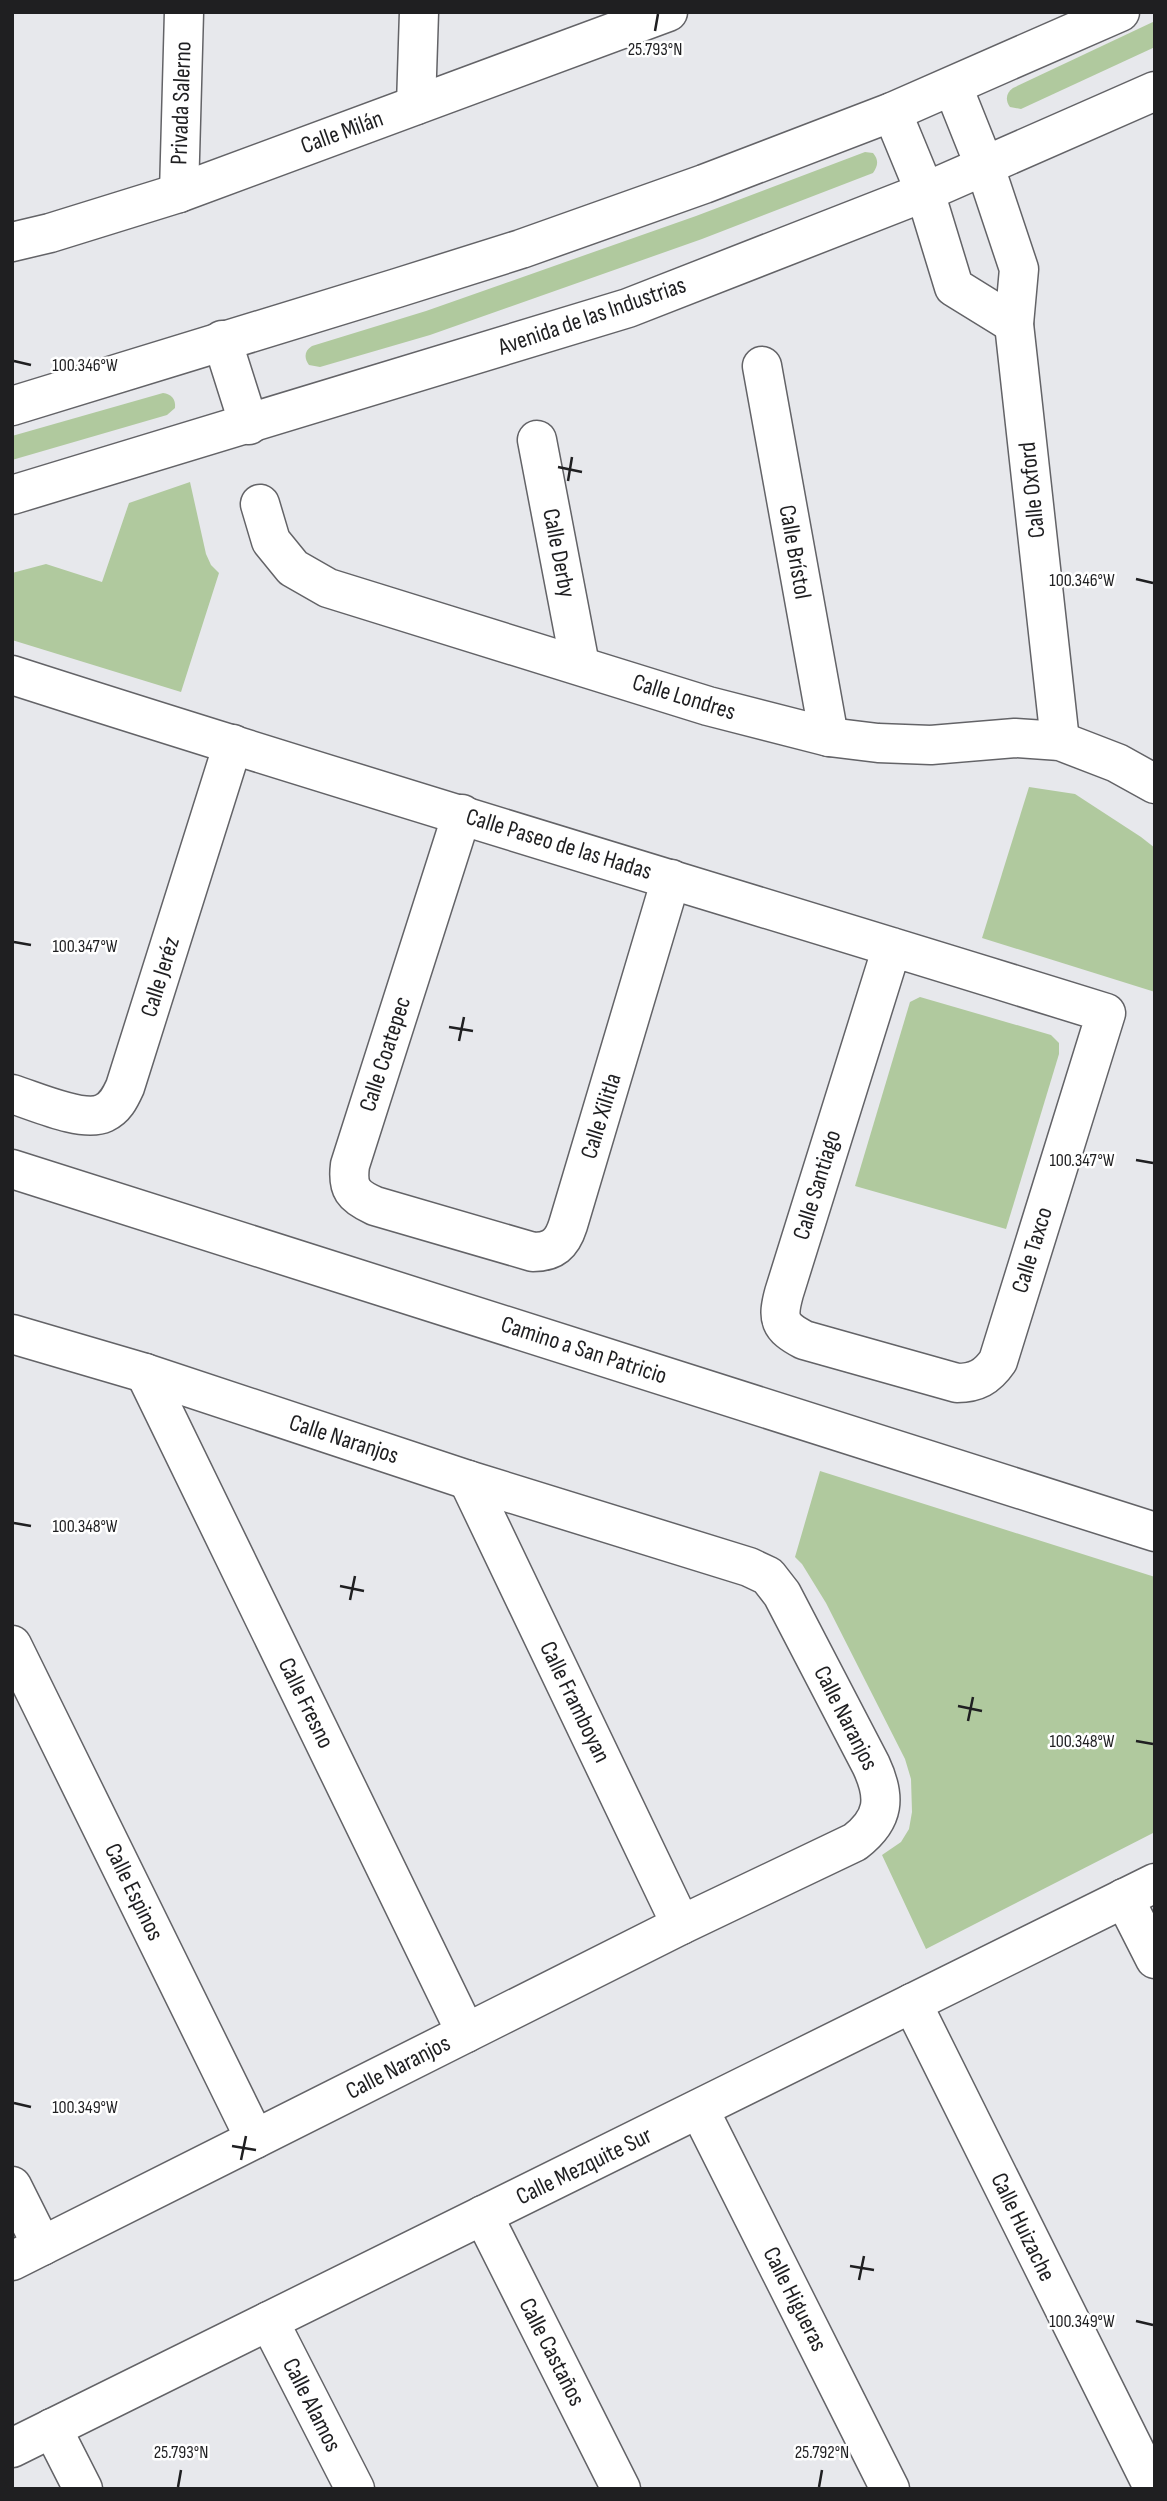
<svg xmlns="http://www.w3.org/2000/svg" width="1167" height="2501" font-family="'Sofia Sans Condensed',sans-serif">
	<rect width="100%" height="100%" fill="#e7e8ec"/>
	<!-- green -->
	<g fill="#b0c99e">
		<path d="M1155,21V47L1021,109L1010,107C1005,100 1006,93 1013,88Z"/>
		<path d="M865,152L873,153C879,160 878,166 873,173L702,239L430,335L320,367L309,365C304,358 304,351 312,346L426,311L696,216Z"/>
		<path d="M163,393C171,394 176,399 175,408L167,415L12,460V436Z"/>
		<path d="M190,482L206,554L211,565L219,573L181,692L12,640V573L46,564L102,582L129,503Z"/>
		<path d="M1029,787L1075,794L1141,837L1155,848V992L982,938Z"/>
		<path d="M920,997L1051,1035L1059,1043V1054L1006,1229L855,1186L910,1002Z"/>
		<path d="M820,1471L1155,1577V1832L926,1949L882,1855L901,1842L909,1829L912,1812L911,1779L905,1759L826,1603L802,1564L795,1557Z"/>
	</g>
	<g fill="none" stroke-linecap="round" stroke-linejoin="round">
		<defs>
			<g id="minor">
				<path d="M416,105L419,12"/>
				<path d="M985,167L1019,269L1014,324L1060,741"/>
				<path d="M925,192L954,287L1014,324"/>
				<path d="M179,193L184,12"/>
				<path d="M12,242L50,233L179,193L668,12"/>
				<path d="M762,366L829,737"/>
				<path d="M537,440L580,665"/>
				<path d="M260,504L271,541L293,568L328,588L708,706L829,737L878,743L931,745L1015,738L1060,741L1117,763L1155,784"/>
				<path d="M12,675C376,792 742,900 1106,1013L998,1361C987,1377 976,1383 957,1383L804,1340C779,1327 777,1319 784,1293L892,947"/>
				<path d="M462,814L350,1165C347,1189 353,1196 375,1206L533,1252C553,1252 562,1244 568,1225L671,879"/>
				<path d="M12,1094C35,1101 83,1123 104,1113C115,1108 120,1098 125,1087L233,744"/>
				<path d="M12,1169L1155,1532"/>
				<path d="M12,1334L145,1373L468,1480L749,1567L768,1576L782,1594L871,1765C886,1797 885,1819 855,1842L681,1925L12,2261"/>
				<path d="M145,1373L466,2033"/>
				<path d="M468,1480L681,1925"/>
				<path d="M12,1645L255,2139"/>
				<path d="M1124,1898L1155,1959"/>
				<path d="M912,2003L1154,2489"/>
				<path d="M699,2109L890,2489"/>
				<path d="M12,2186L42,2246"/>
				<path d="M483,2215L621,2489"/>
				<path d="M269,2321L355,2489"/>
				<path d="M52,2428L83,2489"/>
				<path d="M12,2448L1155,1883"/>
			</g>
			<g id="tertiary">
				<path d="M953,87L985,167"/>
				<path d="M892,112L925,192"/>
				<path d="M222,340L249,425"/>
				<path d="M12,406L397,288L521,249L704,184L892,112L1120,12"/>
				<path d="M12,495L628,308L925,192L1155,91"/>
			</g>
		</defs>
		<!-- minor casing -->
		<use href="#minor" stroke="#636367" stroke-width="41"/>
		<!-- tertiary casing -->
		<use href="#tertiary" stroke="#636367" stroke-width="41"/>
		<!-- minor -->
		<use href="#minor" stroke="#fff" stroke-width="38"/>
		<!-- tertiary -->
		<use href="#tertiary" stroke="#fff" stroke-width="38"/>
	</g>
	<!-- ticks -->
	<path fill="none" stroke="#1f1f21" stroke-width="2.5" d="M655,31L658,14M14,361L31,365M558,467L582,472M568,481L572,457M1136,579L1153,583M14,942L31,945M449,1027L473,1031M459,1041L464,1017M1136,1160L1153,1163M14,1523L31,1526M340,1586L364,1591M350,1600L355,1576M958,1706L982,1711M968,1721L973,1697M1136,1741L1153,1744M14,2103L31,2107M232,2146L256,2150M241,2160L246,2136M850,2266L874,2270M859,2280L864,2256M1136,2321L1153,2325M178,2487L181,2470M819,2487L822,2470"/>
	<g text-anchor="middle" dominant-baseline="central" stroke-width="5" stroke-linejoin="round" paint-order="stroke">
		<!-- street labels -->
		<g font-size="24" fill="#1f1f21" stroke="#fff">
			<text transform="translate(181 103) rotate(-88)">Privada Salerno</text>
			<text transform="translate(342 132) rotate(-20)">Calle Milán</text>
			<text transform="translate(592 316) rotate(-19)">Avenida de las Industrias</text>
			<text transform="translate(1032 490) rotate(-96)">Calle Oxford</text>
			<text transform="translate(795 552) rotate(80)">Calle Brístol</text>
			<text transform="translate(559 553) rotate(79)">Calle Derby</text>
			<text transform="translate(684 697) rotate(17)">Calle Londres</text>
			<text transform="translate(559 844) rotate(17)">Calle Paseo de las Hadas</text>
			<text transform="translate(160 977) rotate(-73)">Calle Jeréz</text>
			<text transform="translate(385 1054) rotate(-72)">Calle Coatepec</text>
			<text transform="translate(601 1116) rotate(-73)">Calle Xilitla</text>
			<text transform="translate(817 1185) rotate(-73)">Calle Santiago</text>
			<text transform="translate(1032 1250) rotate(-73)">Calle Taxco</text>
			<text transform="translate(584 1350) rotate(18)">Camino a San Patricio</text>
			<text transform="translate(344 1439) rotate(18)">Calle Naranjos</text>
			<text transform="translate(575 1702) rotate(64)">Calle Framboyan</text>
			<text transform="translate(306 1703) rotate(64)">Calle Fresno</text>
			<text transform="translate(846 1718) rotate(63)">Calle Naranjos</text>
			<text transform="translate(134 1892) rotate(64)">Calle Espinos</text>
			<text transform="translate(398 2067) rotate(-27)">Calle Naranjos</text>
			<text transform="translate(584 2166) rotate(-26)">Calle Mezquite Sur</text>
			<text transform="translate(1023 2227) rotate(64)">Calle Huizache</text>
			<text transform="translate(795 2299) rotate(63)">Calle Higueras</text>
			<text transform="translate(552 2352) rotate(63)">Calle Castaños</text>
			<text transform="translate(312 2405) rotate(63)">Calle Alamos</text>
		</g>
	</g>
	<g font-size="18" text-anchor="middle" fill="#1f1f21" stroke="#fff" stroke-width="5" stroke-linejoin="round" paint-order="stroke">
		<text x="655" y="55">25.793°N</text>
		<text x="85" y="371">100.346°W</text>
		<text x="1082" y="586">100.346°W</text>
		<text x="85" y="952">100.347°W</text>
		<text x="1082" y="1166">100.347°W</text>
		<text x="85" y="1532">100.348°W</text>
		<text x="1082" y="1747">100.348°W</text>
		<text x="85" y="2113">100.349°W</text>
		<text x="1082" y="2327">100.349°W</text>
		<text x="181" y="2458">25.793°N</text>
		<text x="822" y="2458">25.792°N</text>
	</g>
	<!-- border -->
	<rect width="1167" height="2501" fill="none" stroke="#1f1f21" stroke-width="28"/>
</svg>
